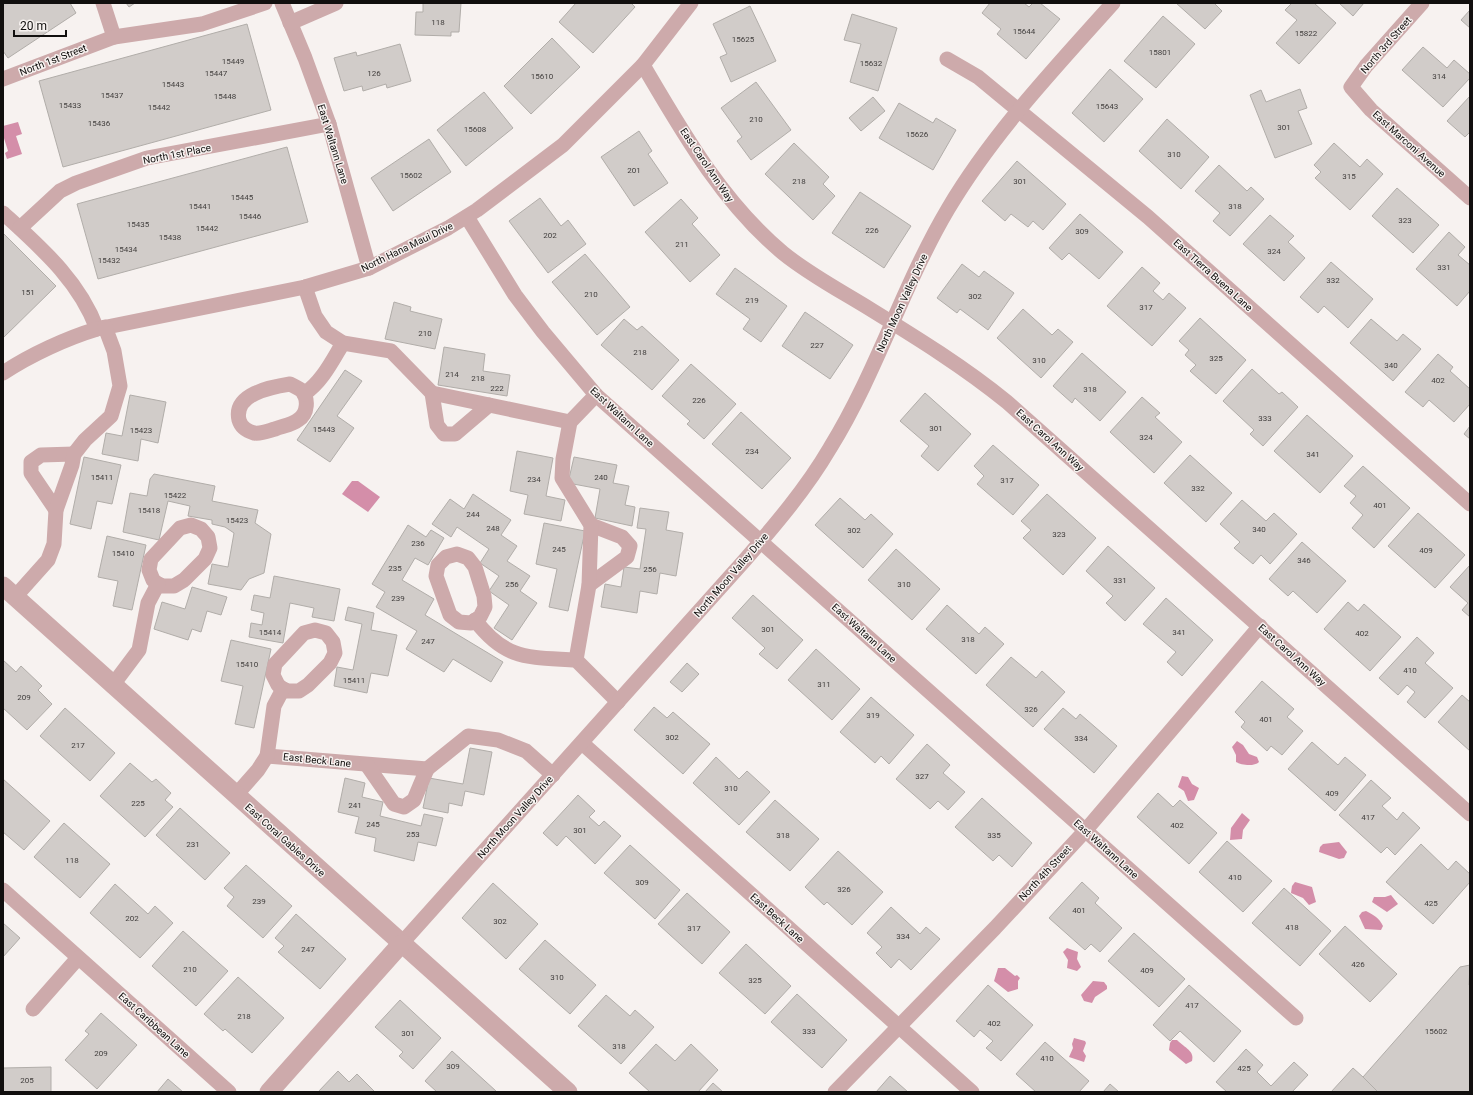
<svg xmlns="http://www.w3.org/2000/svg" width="1473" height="1095" font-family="Roboto,sans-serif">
	<rect width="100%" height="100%" fill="#f7f2f0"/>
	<!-- water -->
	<g fill="#d48ea9">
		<path d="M18,122L22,134L16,136L22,154L7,159L5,153L8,151L3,135V126Z"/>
		<path d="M352,481H358L380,497L368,512L342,494Z"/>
		<path d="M1237,741L1243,745L1249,754L1257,757L1259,762C1254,767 1241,765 1236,762V755L1232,747Z"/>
		<path d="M1182,776L1188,777L1192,784L1199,788L1194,800L1188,801L1184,791L1178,787Z"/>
		<path d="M1242,813L1250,820L1243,830L1242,839L1230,840L1231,828Z"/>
		<path d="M1339,842L1347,852L1344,858L1339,859L1319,852L1320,847L1323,844Z"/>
		<path d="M1295,882L1312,887L1316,902L1309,905L1303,898L1291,893L1292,886Z"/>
		<path d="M1391,895L1398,904L1387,912L1372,902L1374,897H1385Z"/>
		<path d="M1366,911C1374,915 1379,918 1383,926L1381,930L1365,929L1359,916L1362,912Z"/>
		<path d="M1067,948L1078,952L1077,959L1081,967L1077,971L1067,968L1068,960L1063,952Z"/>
		<path d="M998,968H1005L1015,976L1017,975L1020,978L1018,981V989L1008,992L994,981Z"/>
		<path d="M1093,981L1104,982L1107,986V989L1095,997L1092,1003L1084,1001L1081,995Z"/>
		<path d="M1074,1038L1085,1041L1086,1043L1083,1051L1086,1056L1084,1062L1069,1057L1073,1048L1072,1044Z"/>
		<path d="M1172,1040H1177C1185,1048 1195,1051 1192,1061L1186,1064L1169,1050L1170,1043Z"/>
	</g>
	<!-- building -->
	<g fill="#d1ccc9" stroke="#b1ada9">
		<path d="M3,3H70L76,13L8,58L3,51Z"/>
		<path d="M126,3H135L129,7Z"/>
		<path d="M423,3H461L459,32H451V36L415,35L416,12H423Z"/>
		<path d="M576,3H631L635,7L593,53L559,22Z"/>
		<path d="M990,3H1024L1029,7L1033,3H1040L1060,19L1026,59L997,34L1001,29L982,13Z"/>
		<path d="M1176,3H1216L1215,4L1222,11L1205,29Z"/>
		<path d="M1292,3H1314L1336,23L1299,64L1276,43L1297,20L1285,10Z"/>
		<path d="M1339,3H1364L1353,16Z"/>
		<path d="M750,6L776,61L731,82L720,57L727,54L713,24Z"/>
		<path d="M1470,10V28L1461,20Z"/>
		<path d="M852,14L897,28L878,91L850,82L861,44L844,40Z"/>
		<path d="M1163,16L1195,44L1156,88L1124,61Z"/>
		<path d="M247,24L271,110L63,167L39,81Z"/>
		<path d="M552,38L580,67L531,114L504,86Z"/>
		<path d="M400,44L411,81L387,88L386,84L363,91L362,86L344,91L334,58L356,52L357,56Z"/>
		<path d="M1423,47L1447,68L1454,60L1470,74V78L1443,107L1402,70Z"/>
		<path d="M1110,69L1143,99L1104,142L1072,113Z"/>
		<path d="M756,82L791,130L751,160L737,141L742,137L721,108Z"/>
		<path d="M1300,89L1307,108L1298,111L1312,144L1275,158L1250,95L1261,90L1266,102Z"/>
		<path d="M484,92L513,128L466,166L437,130Z"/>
		<path d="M1470,96V132L1465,137L1447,121Z"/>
		<path d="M873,97L885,111L861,131L849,118Z"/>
		<path d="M899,103L933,123L936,118L956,130L933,170L879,138Z"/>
		<path d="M1167,119L1209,157L1181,189L1139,151Z"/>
		<path d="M639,131L652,151L648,154L668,183L634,206L601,157Z"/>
		<path d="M429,139L451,172L393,211L371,178Z"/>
		<path d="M794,143L829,177L823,184L835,196L813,220L765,174Z"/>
		<path d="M1334,143L1360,167L1367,159L1383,174L1350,210L1315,178L1321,172L1314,165Z"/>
		<path d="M287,147L308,222L98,279L77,204Z"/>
		<path d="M1017,161L1066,204L1043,230L1033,221L1028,227L1011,214L1005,221L982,201Z"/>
		<path d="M1219,165L1247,191L1251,187L1264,199L1230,236L1213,221L1220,213L1195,191Z"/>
		<path d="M1397,188L1439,225L1413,253L1372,216Z"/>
		<path d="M860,192L911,226L884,268L832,233Z"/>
		<path d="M540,198L561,226L568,220L586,244L548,273L509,221Z"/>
		<path d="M681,199L698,218L692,224L720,255L690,282L645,232Z"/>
		<path d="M1080,214L1123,252L1099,279L1069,253L1062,260L1049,248Z"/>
		<path d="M1270,215L1294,236L1288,242L1305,258L1284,281L1243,244Z"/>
		<path d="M1449,232L1465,247L1458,255L1470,265V291L1457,306L1416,269Z"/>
		<path d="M3,233L56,286L3,338Z"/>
		<path d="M585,254L630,307L597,335L552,282Z"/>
		<path d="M1331,262L1373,299L1348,328L1324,306L1318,313L1300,297Z"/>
		<path d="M962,264L979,277L984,271L1014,293L988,330L960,309L957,313L937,298Z"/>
		<path d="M1142,267L1160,283L1153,291L1163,300L1169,293L1186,308L1152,346L1107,306Z"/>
		<path d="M735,268L787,306L761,342L743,329L750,319L716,294Z"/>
		<path d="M394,302L411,307L410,311L442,319L435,349L385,339Z"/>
		<path d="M1023,309L1052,335L1058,329L1073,342L1041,378L997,338Z"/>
		<path d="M805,312L853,345L830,379L782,346Z"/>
		<path d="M1200,318L1246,360L1216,394L1190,371L1196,365L1185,355L1189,350L1179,341Z"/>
		<path d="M624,319L637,330L642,326L679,360L652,390L601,345Z"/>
		<path d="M1371,319L1397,341L1403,334L1421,349L1393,381L1350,343Z"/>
		<path d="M444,347L485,354L483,371L510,375L507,396L438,385Z"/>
		<path d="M1082,353L1126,392L1100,421L1075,398L1072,403L1053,386Z"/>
		<path d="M1438,354L1453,367L1450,371L1470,389V404L1454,422L1429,400L1423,407L1405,392Z"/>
		<path d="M691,364L736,404L704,439L687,424L690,421L662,396Z"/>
		<path d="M1252,369L1279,394L1282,392L1298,407L1263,446L1250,434L1254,430L1223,401Z"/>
		<path d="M345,370L362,381L337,416L354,428L330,462L297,440Z"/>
		<path d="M925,393L971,434L938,471L921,456L929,446L900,421Z"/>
		<path d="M130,395L166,402L158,443L141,439L138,461L102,454L106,433L122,436Z"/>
		<path d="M1142,397L1160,413L1155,417L1182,442L1154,473L1110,432Z"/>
		<path d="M741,412L791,458L762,489L712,444Z"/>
		<path d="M1307,415L1353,456L1320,493L1274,451Z"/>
		<path d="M1470,426V439L1464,434Z"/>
		<path d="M993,445L1039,485L1013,515L977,484L984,476L974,466Z"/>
		<path d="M517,451L553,458L546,496L565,500L561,521L524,514L528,495L510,491Z"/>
		<path d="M1190,455L1232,493L1206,522L1164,483Z"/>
		<path d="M84,457L121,465L112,504L97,501L91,529L70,524Z"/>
		<path d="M574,457L617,465L613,483L629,486L625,505L635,507L632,526L595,518L600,489L568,483Z"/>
		<path d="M1363,466L1410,508L1374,548L1352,528L1363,515L1350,503L1356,496L1344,486Z"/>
		<path d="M154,474L215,486L212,501L258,510L255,523L271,534L264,573L249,579L241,590L208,584L212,564L228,567L234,533L225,527L212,524V520L188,516L190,506L168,501L159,540L123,532L130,493L147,496L150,479Z"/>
		<path d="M473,494L511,520L501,535L517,546L507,561L530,576L520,591L537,603L512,640L494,628L509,605L489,591L499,576L480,563L489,549L457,527L451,537L432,524L450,499L464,509Z"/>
		<path d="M1047,494L1096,538L1063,575L1023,538L1031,530L1021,521Z"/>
		<path d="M840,498L865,520L871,514L893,534L863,568L815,525Z"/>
		<path d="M1242,500L1266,521L1274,513L1297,534L1270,564L1261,555L1253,564L1234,548L1240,542L1220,524Z"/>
		<path d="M640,508L669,512L666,530L683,533L676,576L660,573L657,594L640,591L637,613L601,607L605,584L621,587L624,567L640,569L646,529L637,528Z"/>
		<path d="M1418,513L1465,555L1435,588L1388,546Z"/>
		<path d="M544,523L585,531L568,611L549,607L557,569L536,564Z"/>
		<path d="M408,525L426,537L431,530L444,538L428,565L415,558L402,580L434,599L425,615L503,662L491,682L453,659L444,672L406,649L417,631L376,607L385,592L372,584Z"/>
		<path d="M107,536L146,545L132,610L113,606L118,581L98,577Z"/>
		<path d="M1302,542L1346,581L1317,613L1293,591L1288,596L1269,579Z"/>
		<path d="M1108,546L1155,588L1125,621L1106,603L1113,596L1086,571Z"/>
		<path d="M896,549L940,589L912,620L868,580Z"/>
		<path d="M1470,565V617L1462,610L1468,603L1450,587Z"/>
		<path d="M274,576L340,589L334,621L312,617L314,608L290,603L283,643L249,637L251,623L262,625L264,613L251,610L254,595L270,598Z"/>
		<path d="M192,587L227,597L221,615L207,611L201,632L192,629L188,640L154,629L162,602L185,609Z"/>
		<path d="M753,595L803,640L777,669L759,654L765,648L732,618Z"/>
		<path d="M1166,598L1213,640L1182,676L1167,662L1176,652L1143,624Z"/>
		<path d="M1348,602L1358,611L1364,604L1401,637L1370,671L1324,629Z"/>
		<path d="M947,605L979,634L985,627L1004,644L976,674L926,629Z"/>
		<path d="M348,607L374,613L371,630L397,635L388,676L371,673L367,693L334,686L337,667L353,670L362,624L345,620Z"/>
		<path d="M1417,637L1434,653L1425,663L1453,688L1425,718L1407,702L1415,692L1407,685L1398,695L1379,678Z"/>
		<path d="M231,640L271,649L254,728L235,724L243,686L221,681Z"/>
		<path d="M816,649L860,689L832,720L788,680Z"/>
		<path d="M1011,657L1036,678L1042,671L1065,692L1033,727L986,685Z"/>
		<path d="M3,660L16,672L21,666L42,686L38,690L52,704L27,730L3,708Z"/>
		<path d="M687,663L699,674L682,692L670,682Z"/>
		<path d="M1262,681L1294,709L1287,717L1303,731L1282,755L1271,746L1267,751L1241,727L1245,722L1235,712Z"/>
		<path d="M1462,695L1470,702V751L1438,722Z"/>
		<path d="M871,697L914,735L889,764L881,756L875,763L840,732Z"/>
		<path d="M654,707L667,718L673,712L710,744L683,774L634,730Z"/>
		<path d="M65,708L115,753L90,781L40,736Z"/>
		<path d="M1063,708L1076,719L1080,714L1117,746L1094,773L1044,729Z"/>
		<path d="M1312,742L1338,765L1345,757L1366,775L1335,811L1288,769Z"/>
		<path d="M927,744L950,765L943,773L965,792L948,810L938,801L930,809L896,779Z"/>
		<path d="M470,748L492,752L484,795L465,791L462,806L449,803L448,813L423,808L429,778L463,784Z"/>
		<path d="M716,757L739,779L747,771L770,792L739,825L693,783Z"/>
		<path d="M130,763L152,782L156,779L171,793L165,800L173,807L145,837L100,796Z"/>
		<path d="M345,778L365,783L362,797L383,802L380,816L421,826L424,814L443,818L436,846L418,842L414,861L374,851L376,838L355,833L359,817L338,812Z"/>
		<path d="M3,779L50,821L24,850L3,832Z"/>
		<path d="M1371,780L1391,798L1382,806L1397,820L1403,812L1420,828L1395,855L1387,847L1381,853L1339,815Z"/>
		<path d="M1158,793L1173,807L1180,800L1217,833L1189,864L1137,817Z"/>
		<path d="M578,795L595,811L589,817L599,826L604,821L621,836L595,864L566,836L557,846L543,833Z"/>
		<path d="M982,798L1032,843L1012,867L999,855L993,861L955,827Z"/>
		<path d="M775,800L819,839L790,871L746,832Z"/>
		<path d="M180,808L230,853L205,880L156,835Z"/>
		<path d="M64,823L110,864L80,898L34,857Z"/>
		<path d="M1227,841L1272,881L1243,912L1199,872Z"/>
		<path d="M1421,844L1448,870L1456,861L1470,874V882L1433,924L1386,882Z"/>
		<path d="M630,845L680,890L655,919L604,873Z"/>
		<path d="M838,851L883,892L852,925L827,902L824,905L805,887Z"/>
		<path d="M246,865L292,906L263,938L227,906L234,897L224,888Z"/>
		<path d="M1082,882L1099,898L1095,903L1122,928L1100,952L1091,944L1085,950L1049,918Z"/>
		<path d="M493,883L538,924L506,959L462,918Z"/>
		<path d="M115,884L148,914L155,906L173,923L140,958L90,913Z"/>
		<path d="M1284,888L1331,931L1300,966L1252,923Z"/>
		<path d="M687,893L730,932L702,964L658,924Z"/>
		<path d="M891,907L920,934L926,927L940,939L911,970L899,959L891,968L876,953L882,947L867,933Z"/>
		<path d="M296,914L346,959L320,989L278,952L284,946L275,938Z"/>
		<path d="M3,923L20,938L3,957Z"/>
		<path d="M1345,926L1397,974L1370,1002L1319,954Z"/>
		<path d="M183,931L228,971L196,1006L152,966Z"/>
		<path d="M1134,933L1185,979L1159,1007L1108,961Z"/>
		<path d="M545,940L596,985L570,1014L519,969Z"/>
		<path d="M746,944L791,986L765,1014L719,973Z"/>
		<path d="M1470,965L1469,985L1470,986V1092H1378L1363,1077L1460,967Z"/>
		<path d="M238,977L284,1018L252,1053L225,1029L223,1031L204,1014Z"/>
		<path d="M988,985L1033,1025L1001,1061L986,1048L993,1041L980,1030L974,1037L956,1021Z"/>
		<path d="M1189,985L1241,1031L1214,1062L1180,1031L1170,1041L1153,1025Z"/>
		<path d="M797,994L847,1040L822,1068L771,1022Z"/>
		<path d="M606,995L630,1016L635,1010L654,1027L621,1064L578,1026Z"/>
		<path d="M400,1000L441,1038L413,1069L399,1056L403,1052L375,1027Z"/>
		<path d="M101,1013L137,1045L97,1089L65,1060L89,1034L85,1031Z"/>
		<path d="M1045,1042L1089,1081L1079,1092H1036L1016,1074Z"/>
		<path d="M656,1044L675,1061L691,1044L718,1070L698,1092H650L629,1073Z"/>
		<path d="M1246,1049L1263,1065L1257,1072L1271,1086L1294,1062L1308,1075L1292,1092H1227L1216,1082Z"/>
		<path d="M452,1051L496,1091L495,1092H437L425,1081Z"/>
		<path d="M51,1067V1092H3V1068Z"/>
		<path d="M1353,1068L1363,1077L1378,1092H1331Z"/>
		<path d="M338,1071L349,1082L357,1074L375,1092H318Z"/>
		<path d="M890,1076L908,1092H876Z"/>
		<path d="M168,1079L183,1092H157Z"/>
		<path d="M713,1083L723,1092H705Z"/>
		<path d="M1110,1084L1119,1092H1103Z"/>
	</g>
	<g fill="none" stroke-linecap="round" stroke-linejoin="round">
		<!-- minor -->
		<g stroke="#cdaaab" stroke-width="15">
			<path d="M103,3L114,37"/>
			<path d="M282,3L305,58L329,124L369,268"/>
			<path d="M1422,3L1366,66L1351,87L1371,110L1470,198"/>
			<path d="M290,23L336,3"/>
			<path d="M947,59L978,77L1148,217L1470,504"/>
			<path d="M643,65C683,133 722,202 783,253C810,275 841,291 870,309C917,338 964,367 1007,402L1470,814"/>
			<path d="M3,79L114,37L202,24L265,3"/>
			<path d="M3,213C40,247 79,280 97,329"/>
			<path d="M467,217L515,295L543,332L596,395L1296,1018"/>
			<path d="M20,228L60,191L76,183L147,158L329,124"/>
			<path d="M305,287L315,316L326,332L343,343L391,351L432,393L570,422"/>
			<path d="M3,373C30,355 67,338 97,329L305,287L369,268L448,228L477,210L563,145L643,65L691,3"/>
			<path d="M290,384C294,386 298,388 301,390C309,398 308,414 298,420C292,425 282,426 275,429C268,431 262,434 254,433C247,431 241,427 239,420C233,394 271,387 290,384Z"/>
			<path d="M432,393L437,425L444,434H455L489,405"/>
			<path d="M304,394C322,382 332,361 343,343"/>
			<path d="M56,510L31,473V462L41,455L74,454"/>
			<path d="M191,525L201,529L208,537L210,548L205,559L184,580L174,586H163L158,584L153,580L149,570L151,559L180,528Z"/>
			<path d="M457,554L468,558L475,567L484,596L485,607L480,617L471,623L459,622L450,615L436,576L438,565L446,557Z"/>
			<path d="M589,585L627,557L630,546L622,537L591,525"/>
			<path d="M15,597L48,560L54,544L56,510L72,465L74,454L85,440L111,416L120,386L114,351L105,327"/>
			<path d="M475,620C506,661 529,657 576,660L618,702"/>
			<path d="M315,630L326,633L333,642L335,653L330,663L308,685L299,691H288L283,689L278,685L273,675L275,664L304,633Z"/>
			<path d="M576,660L589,585L591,525L562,478L563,459L570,422L596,395"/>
			<path d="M112,686L139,650L148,603L158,584"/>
			<path d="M582,743L972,1092"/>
			<path d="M267,756L427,769L468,736L498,740L526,751L553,775"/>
			<path d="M367,765L394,804L404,807L414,800L427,769"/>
			<path d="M236,795L258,770L267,756L274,706L283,689"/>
			<path d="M3,890L229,1092"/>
			<path d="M401,944L744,561C775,525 806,489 830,448C877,372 903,285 948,209C993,133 1055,68 1113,3"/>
			<path d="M33,1009L78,958"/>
			<path d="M835,1092L995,928L1085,831L1260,626"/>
		</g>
		<!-- tertiary -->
		<g stroke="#cdaaab" stroke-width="19">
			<path d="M3,586L568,1092"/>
			<path d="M269,1092L401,944"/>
		</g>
	</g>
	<g text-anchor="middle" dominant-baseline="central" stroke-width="3" stroke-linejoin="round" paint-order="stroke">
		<!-- number labels -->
		<g font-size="8" fill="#413e3d">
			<text x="438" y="22">118</text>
			<text x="1024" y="31">15644</text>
			<text x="1306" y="33">15822</text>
			<text x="743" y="39">15625</text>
			<text x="1160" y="52">15801</text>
			<text x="233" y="61">15449</text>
			<text x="871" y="63">15632</text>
			<text x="216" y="73">15447</text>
			<text x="374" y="73">126</text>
			<text x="542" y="76">15610</text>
			<text x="1439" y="76">314</text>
			<text x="173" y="84">15443</text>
			<text x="112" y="95">15437</text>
			<text x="225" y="96">15448</text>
			<text x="70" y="105">15433</text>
			<text x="1107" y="106">15643</text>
			<text x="159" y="107">15442</text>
			<text x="756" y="119">210</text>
			<text x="99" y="123">15436</text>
			<text x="1284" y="127">301</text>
			<text x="475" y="129">15608</text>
			<text x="917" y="134">15626</text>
			<text x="1174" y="154">310</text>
			<text x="634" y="170">201</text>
			<text x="411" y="175">15602</text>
			<text x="1349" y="176">315</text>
			<text x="799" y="181">218</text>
			<text x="1020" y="181">301</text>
			<text x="242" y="197">15445</text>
			<text x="200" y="206">15441</text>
			<text x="1235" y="206">318</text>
			<text x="250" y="216">15446</text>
			<text x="1405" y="220">323</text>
			<text x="138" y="224">15435</text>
			<text x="207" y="228">15442</text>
			<text x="872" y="230">226</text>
			<text x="1082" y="231">309</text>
			<text x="550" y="235">202</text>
			<text x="170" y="237">15438</text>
			<text x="682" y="244">211</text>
			<text x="126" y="249">15434</text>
			<text x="1274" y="251">324</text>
			<text x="109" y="260">15432</text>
			<text x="1444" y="267">331</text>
			<text x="1333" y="280">332</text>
			<text x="28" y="292">151</text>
			<text x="591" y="294">210</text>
			<text x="975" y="296">302</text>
			<text x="752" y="300">219</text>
			<text x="1146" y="307">317</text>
			<text x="425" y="333">210</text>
			<text x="817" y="345">227</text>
			<text x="640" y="352">218</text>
			<text x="1216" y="358">325</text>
			<text x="1039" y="360">310</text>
			<text x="1391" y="365">340</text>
			<text x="452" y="374">214</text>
			<text x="478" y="378">218</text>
			<text x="1438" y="380">402</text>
			<text x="497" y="388">222</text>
			<text x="1090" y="389">318</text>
			<text x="699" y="400">226</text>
			<text x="1265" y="418">333</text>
			<text x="936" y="428">301</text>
			<text x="324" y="429">15443</text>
			<text x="141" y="430">15423</text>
			<text x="1146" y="437">324</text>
			<text x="752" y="451">234</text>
			<text x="1313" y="454">341</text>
			<text x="102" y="477">15411</text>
			<text x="601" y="477">240</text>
			<text x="534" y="479">234</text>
			<text x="1007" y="480">317</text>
			<text x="1198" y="488">332</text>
			<text x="175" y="495">15422</text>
			<text x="1380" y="505">401</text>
			<text x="149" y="510">15418</text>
			<text x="473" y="514">244</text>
			<text x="237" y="520">15423</text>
			<text x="493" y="528">248</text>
			<text x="1259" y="529">340</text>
			<text x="854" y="530">302</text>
			<text x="1059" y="534">323</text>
			<text x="418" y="543">236</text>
			<text x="559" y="549">245</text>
			<text x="1426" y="550">409</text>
			<text x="123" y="553">15410</text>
			<text x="1304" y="560">346</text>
			<text x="395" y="568">235</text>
			<text x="650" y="569">256</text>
			<text x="1120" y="580">331</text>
			<text x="512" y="584">256</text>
			<text x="904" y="584">310</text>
			<text x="398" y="598">239</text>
			<text x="768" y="629">301</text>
			<text x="270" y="632">15414</text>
			<text x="1179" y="632">341</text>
			<text x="1362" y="633">402</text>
			<text x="968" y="639">318</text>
			<text x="428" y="641">247</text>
			<text x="247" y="664">15410</text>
			<text x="1410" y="670">410</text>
			<text x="354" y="680">15411</text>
			<text x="824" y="684">311</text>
			<text x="24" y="697">209</text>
			<text x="1031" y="709">326</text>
			<text x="873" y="715">319</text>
			<text x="1266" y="719">401</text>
			<text x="672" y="737">302</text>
			<text x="1081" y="738">334</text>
			<text x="78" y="745">217</text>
			<text x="922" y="776">327</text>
			<text x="731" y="788">310</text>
			<text x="1332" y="793">409</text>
			<text x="138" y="803">225</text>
			<text x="355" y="805">241</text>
			<text x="1368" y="817">417</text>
			<text x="373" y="824">245</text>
			<text x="1177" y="825">402</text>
			<text x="580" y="830">301</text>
			<text x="413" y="834">253</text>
			<text x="783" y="835">318</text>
			<text x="994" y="835">335</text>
			<text x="193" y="844">231</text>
			<text x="72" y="860">118</text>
			<text x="1235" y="877">410</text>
			<text x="642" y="882">309</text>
			<text x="844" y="889">326</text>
			<text x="259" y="901">239</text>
			<text x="1431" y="903">425</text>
			<text x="1079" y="910">401</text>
			<text x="132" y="918">202</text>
			<text x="500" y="921">302</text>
			<text x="1292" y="927">418</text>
			<text x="694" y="928">317</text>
			<text x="903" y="936">334</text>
			<text x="308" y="949">247</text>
			<text x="1358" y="964">426</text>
			<text x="190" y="969">210</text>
			<text x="1147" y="970">409</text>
			<text x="557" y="977">310</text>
			<text x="755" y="980">325</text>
			<text x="1192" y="1005">417</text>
			<text x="244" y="1016">218</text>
			<text x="994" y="1023">402</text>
			<text x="809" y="1031">333</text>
			<text x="1436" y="1031">15602</text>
			<text x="408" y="1033">301</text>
			<text x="619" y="1046">318</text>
			<text x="101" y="1053">209</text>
			<text x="1047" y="1058">410</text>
			<text x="453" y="1066">309</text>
			<text x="1244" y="1068">425</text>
			<text x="27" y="1080">205</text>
		</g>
		<!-- street labels -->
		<g font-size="10" fill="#110f0e" stroke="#f7f2f0">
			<text transform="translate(1386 45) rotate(-49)">North 3rd Street</text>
			<text transform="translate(53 60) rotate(-21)">North 1st Street</text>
			<text transform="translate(333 144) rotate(73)">East Waltann Lane</text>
			<text transform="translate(1409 144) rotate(42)">East Marconi Avenue</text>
			<text transform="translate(177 154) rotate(-11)">North 1st Place</text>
			<text transform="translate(707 165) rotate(56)">East Carol Ann Way</text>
			<text transform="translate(407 247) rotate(-26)">North Hana Maui Drive</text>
			<text transform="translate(1213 275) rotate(42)">East Tierra Buena Lane</text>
			<text transform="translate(902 303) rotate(-65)">North Moon Valley Drive</text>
			<text transform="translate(622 417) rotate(43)">East Waltann Lane</text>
			<text transform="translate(1050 440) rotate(42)">East Carol Ann Way</text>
			<text transform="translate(731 575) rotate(-49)">North Moon Valley Drive</text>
			<text transform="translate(864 633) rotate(42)">East Waltann Lane</text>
			<text transform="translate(1292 655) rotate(42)">East Carol Ann Way</text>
			<text transform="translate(317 760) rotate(6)">East Beck Lane</text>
			<text transform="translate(515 817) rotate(-48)">North Moon Valley Drive</text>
			<text transform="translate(285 840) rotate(42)">East Coral Gables Drive</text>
			<text transform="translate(1106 849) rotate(42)">East Waltann Lane</text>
			<text transform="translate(1045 873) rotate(-47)">North 4th Street</text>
			<text transform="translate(777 918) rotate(42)">East Beck Lane</text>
			<text transform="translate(154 1025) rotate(42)">East Caribbean Lane</text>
		</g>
	</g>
	<!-- border -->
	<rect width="1473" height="1095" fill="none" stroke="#110f0e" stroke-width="8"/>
	<!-- scale -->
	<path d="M14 30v6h52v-6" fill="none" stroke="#110f0e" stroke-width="2"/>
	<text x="20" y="30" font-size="12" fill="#110f0e" stroke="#f7f2f0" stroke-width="3" paint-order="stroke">20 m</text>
</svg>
